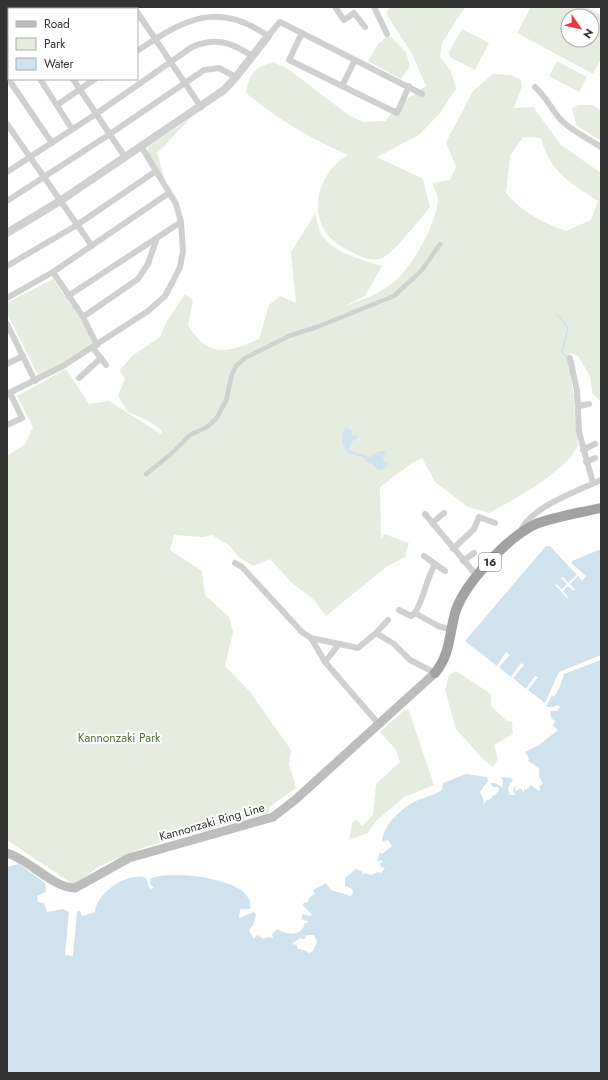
<svg xmlns="http://www.w3.org/2000/svg" width="608" height="1080" font-family="Jost,sans-serif">
	<rect width="100%" height="100%" fill="#fff"/>
	<!-- green -->
	<g fill="#e6ecdf" fill-rule="evenodd">
		<path d="M390,7H465L442,43L440,57L451,71L456,89L440,113L419,135L377,157L423,179L430,207C421,218 395,251 384,257C373,263 361,257 350,251C345,248 339,246 335,242C304,217 319,171 348,155C311,139 277,119 246,93C250,73 253,68 273,62L288,69L350,116L363,122L386,121L397,106L426,86L412,54L386,13Z"/>
		<path d="M531,7H586L601,15V59L593,74L517,33ZM568,16H592V40H568Z"/>
		<path d="M462,29L489,43L475,70L450,57L449,52Z"/>
		<path d="M389,35L406,52L410,67L401,79L368,61L378,44Z"/>
		<path d="M557,61L587,77L579,92L549,76Z"/>
		<path d="M493,74L511,75L521,80L522,86L514,108L533,107L561,145L601,173V402L592,393L590,376L578,356L569,353L578,446C574,450 573,455 569,459C546,482 517,498 489,513L468,507L435,482L422,458L412,463L380,487L381,539L384,534L409,543L405,557L386,567L326,616L314,600L291,582L270,559L253,566L239,557L229,545L212,535L203,537L174,535L170,550L202,571L205,595L229,617L233,632L225,666L251,693L291,750L289,764L296,788L269,807V813L145,847L100,866L74,885L7,840V456L25,444L33,427L17,396L66,369L89,404L109,401L161,434L162,430L147,420L128,412L118,396L125,379L120,370L132,356L160,337L167,321L185,294L193,300L188,326C193,332 199,341 205,345C223,356 242,346 259,339L269,305L280,296L296,303L291,252L315,214C317,219 318,227 320,232C332,253 360,259 382,266L365,296L345,306C362,300 384,292 397,279C414,263 436,224 438,201C438,195 434,188 432,183L450,180L456,167L446,142L473,91ZM523,137L541,138C550,172 570,183 598,201L591,220L566,231C543,223 522,212 506,193L510,156Z"/>
		<path d="M579,105H592L601,110V141L576,125L572,108Z"/>
		<path d="M191,118L157,153L166,184L147,152L149,146Z"/>
		<path d="M53,279L96,342L60,366L40,376L38,375L7,313V303Z"/>
		<path d="M456,671L491,694V706L507,721L512,722L513,734L494,745L498,759L493,767L483,759L456,729L445,690L449,675Z"/>
		<path d="M405,709L409,711L434,785L404,797L375,822L368,833L349,840L352,823L356,819L362,826L373,815L376,784L400,762L396,750L380,732Z"/>
	</g>
	<!-- water -->
	<g fill="#cfe2ee" fill-rule="evenodd">
		<path d="M346,427L352,431V435L358,436L356,440L352,441L349,447V450L370,457L379,451H384L386,453L383,457L384,462H387L388,466L381,470H378L372,464L366,462C363,454 357,457 351,454C341,450 340,434 346,427Z"/>
		<path d="M546,546H550L577,575L568,583L563,577L561,578L567,584L562,589L556,584L555,585L567,598L568,597L563,591L568,586L574,591L575,590L570,584L578,576L582,581L586,576L572,564V561L601,549V655L559,672L545,703L528,690L538,677L535,676L526,689L513,678L524,665L521,663L511,677L499,667L510,655L506,652L497,666L465,641Z"/>
		<path d="M601,660V1073H7V867L19,864L45,883L46,892L37,896L38,902L44,903L47,912L63,909L69,912L65,955L73,956L77,911H80L82,916L95,912C96,893 128,871 146,878L150,889L154,888L150,884V879C168,869 258,878 250,909H240L239,918L254,912L256,915L253,925L249,930L254,939L257,935L264,939L267,937L273,938L272,934L277,929C286,935 302,937 305,923H308V921L301,919L303,914L310,916L312,915L303,905L304,902L307,903L310,897L315,894L313,890L326,883L331,890L351,896L353,892L352,889L345,886V878L356,869L362,871L363,876L364,873L371,875L378,872L381,873L385,868L381,867L380,863L383,862L381,860L377,862L380,852L382,854L392,846L388,840L382,842C382,825 404,806 418,800C426,797 435,795 442,790L443,783L466,774L487,777L488,781L480,792L484,801L483,805L487,800H489V798L491,799L493,795H495L499,790L498,787H493L490,783H495L502,787L503,781L501,777L511,778L513,781L510,783L508,789L510,795H515L513,790L516,785L515,790L517,791L520,788L524,792V788L526,790L531,785L539,791L540,788H538L543,783L539,777V768L528,761L529,759L525,752L539,745L558,730L553,726L555,721L551,718L550,711H557L560,707L557,705L554,707H546L552,695L554,697L559,689L564,674ZM310,935H314L317,942L313,951L309,953L304,950L298,949L296,944L294,945L293,943L300,938L304,939L307,937L303,936Z"/>
	</g>
	<g fill="none" stroke-linecap="round" stroke-linejoin="round">
		<!-- stream -->
		<g stroke="#cfe2ee" stroke-width="1.5">
			<path d="M557,314L568,328L562,352L566,357L569,365"/>
			<path d="M574,394L575,402"/>
		</g>
		<!-- pedestrian -->
		<path stroke="#d0d0d0" stroke-width="4.5" d="M146,474L170,455L190,435L207,427L216,419L226,401L232,374L236,366L245,358L289,336L317,327L394,296L422,270L440,244"/>
		<!-- minor -->
		<g stroke="#d0d0d0" stroke-width="6">
			<path d="M68,7L69,9"/>
			<path d="M335,7L344,20L354,13L365,27"/>
			<path d="M374,7L387,34"/>
			<path d="M120,9L123,7"/>
			<path d="M137,12L201,107"/>
			<path d="M7,32L9,35"/>
			<path d="M302,33L289,60L397,113L409,86"/>
			<path d="M137,51C183,20 217,0 268,36L280,22L422,94"/>
			<path d="M7,77L52,143"/>
			<path d="M40,79L72,129"/>
			<path d="M73,79L125,157"/>
			<path d="M342,86L355,60"/>
			<path d="M535,87C547,98 550,107 560,119C571,131 588,138 601,147"/>
			<path d="M57,105L95,79"/>
			<path d="M7,124L92,246"/>
			<path d="M7,172L96,114L192,47C216,37 231,42 252,56"/>
			<path d="M7,201L110,134L204,70L219,68L236,77"/>
			<path d="M7,266L77,225L156,171"/>
			<path d="M53,272L83,317L97,345"/>
			<path d="M68,296L181,222"/>
			<path d="M7,298L53,272L169,193"/>
			<path d="M83,317L138,279L148,264L157,238"/>
			<path d="M7,324L35,381"/>
			<path d="M93,348L106,365"/>
			<path d="M570,358L577,391L579,432L593,483"/>
			<path d="M7,364L23,356"/>
			<path d="M79,378L101,358"/>
			<path d="M7,394L63,366L148,311L165,296L172,283L180,267L183,251L181,222L176,204L141,146"/>
			<path d="M579,406L589,404"/>
			<path d="M7,425L22,418L10,393"/>
			<path d="M583,450L595,444"/>
			<path d="M586,462L595,458"/>
			<path d="M425,514L477,576"/>
			<path d="M432,523L444,513"/>
			<path d="M520,533C528,508 579,490 601,480"/>
			<path d="M453,549L474,529L479,517L495,523"/>
			<path d="M424,556L435,564"/>
			<path d="M463,561L474,553"/>
			<path d="M235,563L242,567L302,632L311,638L325,662L377,722"/>
			<path d="M445,571L435,564C426,580 424,598 415,613L438,626L452,630"/>
			<path d="M399,610L411,616L415,613"/>
			<path d="M376,633L388,620"/>
			<path d="M311,638L358,648L376,633L394,644L410,660L435,673"/>
			<path d="M325,662L339,644"/>
		</g>
		<!-- tertiary -->
		<path stroke="#d0d0d0" stroke-width="8" d="M7,233L60,201L224,90L236,77L268,36"/>
		<!-- secondary -->
		<path stroke="#bdbdbd" stroke-width="9" d="M7,853C30,860 53,888 75,888L129,858L273,817L295,800L435,673"/>
		<!-- trunk -->
		<path stroke="#a2a2a2" stroke-width="10" d="M435,673C451,654 449,632 456,610C466,582 509,536 536,524C556,516 580,513 601,508"/>
	</g>
	<g text-anchor="middle" dominant-baseline="central" stroke-width="4" stroke-linejoin="round" paint-order="stroke">
		<!-- shield labels -->
		<rect fill="#fff" stroke="#707070" stroke-width="1" x="479" y="553" width="22" height="18" rx="3"/>
		<g font-size="11" font-weight="bold" fill="#333">
			<text x="490" y="562">16</text>
		</g>
		<!-- park labels -->
		<g font-size="12" fill="#56703f" stroke="#fff">
			<text x="119" y="738">Kannonzaki Park</text>
		</g>
		<!-- street labels -->
		<g font-size="12" fill="#333" stroke="#fff">
			<text transform="translate(212 822) rotate(-16)">Kannonzaki Ring Line</text>
		</g>
	</g>
	<!-- border -->
	<rect width="608" height="1080" fill="none" stroke="#333333" stroke-width="16"/>
	<!-- legend -->
	<rect x="8" y="8" width="130" height="72" fill="#ffffff" stroke="#adadad"/>
	<rect x="16" y="21" width="20" height="6" fill="#bdbdbd" stroke="#adadad"/>
	<text x="44" y="28" font-size="12" fill="#333333">Road</text>
	<rect x="16" y="38" width="20" height="12" fill="#e6ecdf" stroke="#adadad"/>
	<text x="44" y="48" font-size="12" fill="#333333">Park</text>
	<rect x="16" y="58" width="20" height="12" fill="#cfe2ee" stroke="#adadad"/>
	<text x="44" y="68" font-size="12" fill="#333333">Water</text>
	<!-- north arrow -->
	<g transform="translate(580 28) rotate(124)"><circle r="19" fill="#ffffff" stroke="#adadad"/>
	<path d="M0-3L7 15L0 10L-7 15Z" fill="#e63946"/>
	<text y="-6" font-size="11" font-weight="bold" text-anchor="middle" fill="#333333">N</text>
	</g>
</svg>
